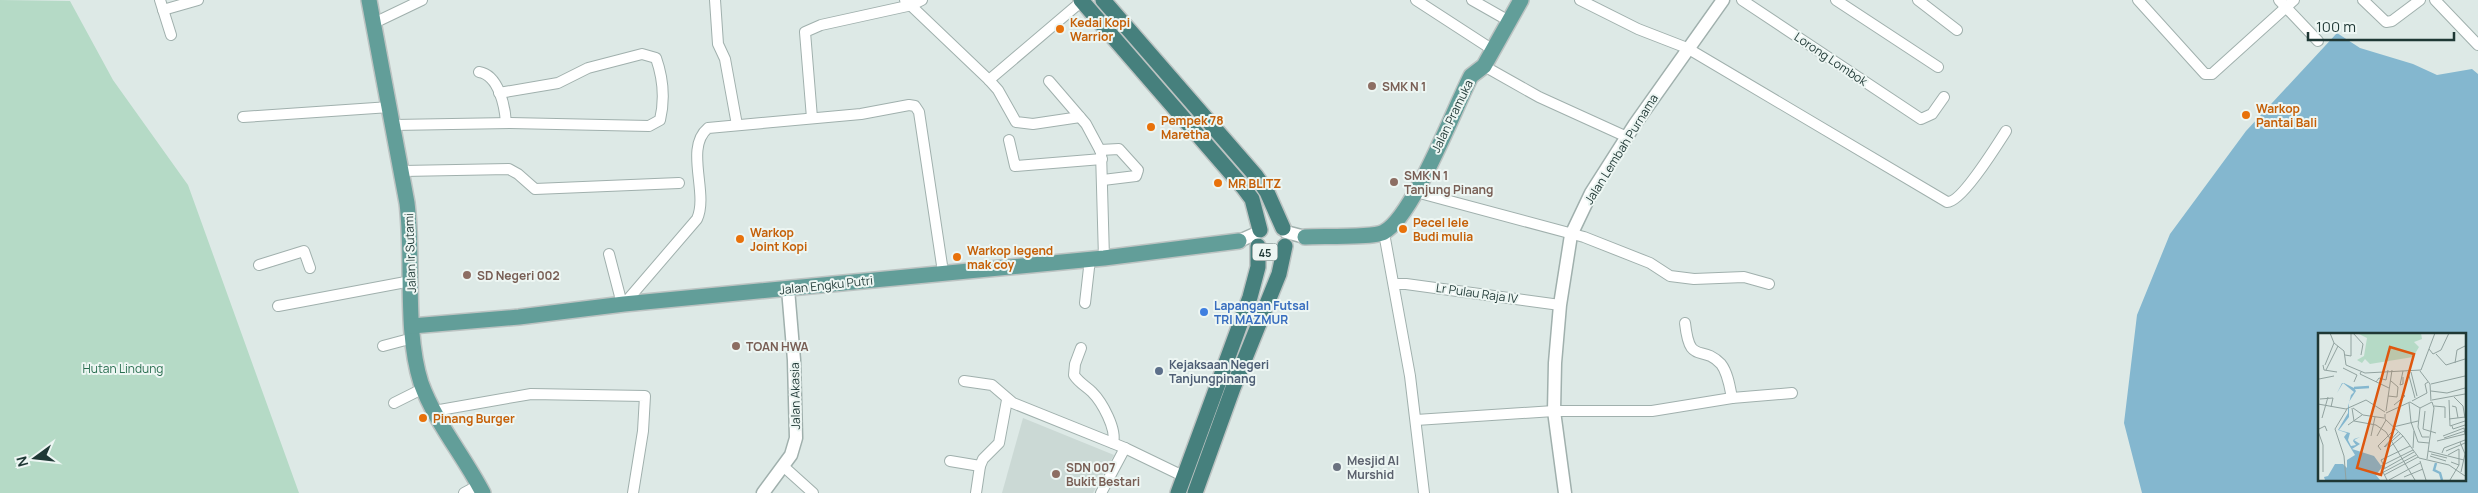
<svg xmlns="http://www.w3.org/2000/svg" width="2478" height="493" font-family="Manrope,sans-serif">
	<rect width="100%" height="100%" fill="#dde9e6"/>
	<!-- built -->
	<path fill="#cbd9d5" d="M1023,418L1114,455L1093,493H1002Z"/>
	<!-- green -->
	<path fill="#b5dac6" d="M0,0L70,1L113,80L188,185L299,493H0Z"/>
	<!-- water -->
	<path fill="#84b7cf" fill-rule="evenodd" d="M2337,33L2360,48L2413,64L2437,75L2472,69L2478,74V493H2142L2124,423L2137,315L2170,234L2246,131ZM2319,334H2464V479H2319Z"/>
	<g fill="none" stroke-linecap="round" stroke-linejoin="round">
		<defs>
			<g id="minor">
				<path d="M160,0L171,35"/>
				<path d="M715,0L718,44L725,59L737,125"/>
				<path d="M905,0L989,80L998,90L1016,122L1033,124L1080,117"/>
				<path d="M1416,0L1493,50"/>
				<path d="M1472,0L1509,21"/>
				<path d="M1580,0L1638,29L1687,48L1947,202C1961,203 1997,145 2006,131"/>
				<path d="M1742,0L1921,119L1932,114L1944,97"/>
				<path d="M1836,0L1938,67"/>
				<path d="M1918,0L1957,30"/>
				<path d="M2138,0L2205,74H2212L2294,0"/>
				<path d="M2279,0L2318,41"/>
				<path d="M2363,0L2386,22L2392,21L2420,0"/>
				<path d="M2435,0L2478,45"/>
				<path d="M163,10L198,0"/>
				<path d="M374,23L422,0"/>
				<path d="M1484,66L1539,97L1627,137"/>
				<path d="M479,72C499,75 505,107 506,123"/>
				<path d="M989,80L1082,1"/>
				<path d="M1049,81L1086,124L1101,152L1104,258"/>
				<path d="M243,117L390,107"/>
				<path d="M812,118L805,32L821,25L912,5L922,0"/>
				<path d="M394,125L510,123L649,126L660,120C665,99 663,78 656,58L642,54L588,68L558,83L499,93"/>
				<path d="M1009,140L1015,166L1102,159"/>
				<path d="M1100,150L1119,149L1138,170L1136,176L1103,180"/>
				<path d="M403,171L509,169L518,174L535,189L679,183"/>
				<path d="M1416,192L1584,237L1650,263L1670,276L1694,279L1744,277L1769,284"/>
				<path d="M1384,233L1410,376L1424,493"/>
				<path d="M609,254L622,304"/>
				<path d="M259,265L304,251L310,268"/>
				<path d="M1394,284H1406L1560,305"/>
				<path d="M1085,303L1090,259"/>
				<path d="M624,304L697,219C709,193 684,148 708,128L861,114L909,105L915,106L919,112L943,272"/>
				<path d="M278,306L411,281"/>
				<path d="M1685,323C1690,367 1701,343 1721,364C1728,373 1730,388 1732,398"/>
				<path d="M383,346L413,338"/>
				<path d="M1081,348L1075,364L1074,375C1079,383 1086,386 1092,392C1102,402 1117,429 1113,443"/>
				<path d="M964,381L992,385L1013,403L1125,448L1183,476"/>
				<path d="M394,403L424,388"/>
				<path d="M434,411L531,394L645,396L643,431L633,493"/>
				<path d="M1416,420L1554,411H1652L1732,398L1792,393"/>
				<path d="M950,461L980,466"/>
				<path d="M783,466L813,493"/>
				<path d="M464,493L479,485"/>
				<path d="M976,493L980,466L983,459L999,443L1007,400"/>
				<path d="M1101,493L1125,448"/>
			</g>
			<g id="tertiary">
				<path d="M1286,232L1305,237"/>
				<path d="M1239,241L1257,233"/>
				<path d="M763,493L791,455L796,438L794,360L788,289"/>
				<path d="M1565,493L1554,411L1555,363L1560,305L1571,235L1591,193L1635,124L1723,0"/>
			</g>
			<g id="primary">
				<path d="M369,0L407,203C414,260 404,330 421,383C435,422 464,456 483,493"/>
				<path d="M1305,237C1320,236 1374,238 1384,232C1413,217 1454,109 1471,76L1484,66L1521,0"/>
				<path d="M412,326L519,317L624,304L1104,258L1239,241"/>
			</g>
			<g id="trunk">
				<path d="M1081,0L1243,187L1252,199L1260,230"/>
				<path d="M1103,0L1256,176L1267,192L1283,228"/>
				<path d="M1178,493L1250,297L1258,267V246"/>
				<path d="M1195,493L1233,388L1279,274L1285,246"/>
			</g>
		</defs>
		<!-- minor casing -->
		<use href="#minor" stroke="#a0b0ad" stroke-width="12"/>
		<!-- tertiary casing -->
		<use href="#tertiary" stroke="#a0b0ad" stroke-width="15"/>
		<!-- primary casing -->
		<use href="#primary" stroke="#bcc3c2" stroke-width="18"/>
		<!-- trunk casing -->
		<use href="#trunk" stroke="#bcc3c2" stroke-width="18"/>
		<!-- minor -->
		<use href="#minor" stroke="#fff" stroke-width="10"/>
		<!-- tertiary -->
		<use href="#tertiary" stroke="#fff" stroke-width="12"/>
		<!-- primary -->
		<use href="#primary" stroke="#629e99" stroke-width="15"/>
		<!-- trunk -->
		<use href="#trunk" stroke="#46807d" stroke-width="15"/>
	</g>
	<!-- markers -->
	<g fill="#e8710a" stroke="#edf6f3" stroke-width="2">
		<circle cx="1060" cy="29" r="5"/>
		<circle cx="2246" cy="115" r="5"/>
		<circle cx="1151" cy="127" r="5"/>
		<circle cx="1218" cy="183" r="5"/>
		<circle cx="1403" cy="229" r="5"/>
		<circle cx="740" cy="239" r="5"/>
		<circle cx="957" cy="257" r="5"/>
		<circle cx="423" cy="418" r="5"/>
	</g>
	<g fill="#8d6e63" stroke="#edf6f3" stroke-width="2">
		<circle cx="1372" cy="86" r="5"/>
		<circle cx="1394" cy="182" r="5"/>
		<circle cx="467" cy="275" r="5"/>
		<circle cx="736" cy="346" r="5"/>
		<circle cx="1056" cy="474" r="5"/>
	</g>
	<circle fill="#3f7fe0" stroke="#edf6f3" stroke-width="2" cx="1204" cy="312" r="5"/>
	<circle fill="#5c6f8a" stroke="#edf6f3" stroke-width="2" cx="1159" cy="371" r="5"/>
	<circle fill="#6b7280" stroke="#edf6f3" stroke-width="2" cx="1337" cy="467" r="5"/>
	<g text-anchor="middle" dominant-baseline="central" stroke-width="4" stroke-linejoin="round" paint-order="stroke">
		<!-- shield labels -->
		<rect fill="#edf6f3" stroke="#5d716e" stroke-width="1" x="1252.5" y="243.5" width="25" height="17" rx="4"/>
		<g font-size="11" font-weight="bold" fill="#1f3835">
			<text x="1265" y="252">45</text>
		</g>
		<!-- food labels -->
		<g font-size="12" font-weight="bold" fill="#c56008" stroke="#edf6f3" text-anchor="start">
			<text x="1070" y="22">Kedai Kopi<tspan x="1070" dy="14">Warrior</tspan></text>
			<text x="2256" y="108">Warkop<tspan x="2256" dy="14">Pantai Bali</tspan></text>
			<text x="1161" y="120">Pempek 78<tspan x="1161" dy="14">Maretha</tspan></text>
			<text x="1228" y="183">MR BLITZ</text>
			<text x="1413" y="222">Pecel lele<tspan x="1413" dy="14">Budi mulia</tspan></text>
			<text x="750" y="232">Warkop<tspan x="750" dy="14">Joint Kopi</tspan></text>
			<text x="967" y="250">Warkop legend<tspan x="967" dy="14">mak coy</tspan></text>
			<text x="433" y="418">Pinang Burger</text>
		</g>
		<!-- street labels -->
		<g font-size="12" fill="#1f3835" stroke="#edf6f3">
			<text transform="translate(1831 59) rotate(34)">Lorong Lombok</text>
			<text transform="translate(1452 116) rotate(-64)">Jalan Pramuka</text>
			<text transform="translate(1621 149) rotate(-58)">Jalan Lembah Purnama</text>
			<text transform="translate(410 253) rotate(-92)">Jalan Ir Sutami</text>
			<text transform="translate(826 285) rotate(-6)">Jalan Engku Putri</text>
			<text transform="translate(1477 293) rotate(8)">Lr Pulau Raja IV</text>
			<text transform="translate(795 396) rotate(-91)">Jalan Akasia</text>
		</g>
		<!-- education labels -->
		<g font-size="12" font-weight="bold" fill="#785e54" stroke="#edf6f3" text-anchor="start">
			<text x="1382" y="86">SMK N 1</text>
			<text x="1404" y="175">SMK N 1<tspan x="1404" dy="14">Tanjung Pinang</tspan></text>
			<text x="477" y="275">SD Negeri 002</text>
			<text x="746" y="346">TOAN HWA</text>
			<text x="1066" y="467">SDN 007<tspan x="1066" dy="14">Bukit Bestari</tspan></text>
		</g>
		<!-- shop labels -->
		<g font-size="12" font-weight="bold" fill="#366cbe" stroke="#edf6f3" text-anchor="start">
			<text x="1214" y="305">Lapangan Futsal<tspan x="1214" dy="14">TRI MAZMUR</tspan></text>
		</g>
		<!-- service labels -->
		<g font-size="12" font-weight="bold" fill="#4e5e75" stroke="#edf6f3" text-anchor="start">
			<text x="1169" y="364">Kejaksaan Negeri<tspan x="1169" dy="14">Tanjungpinang</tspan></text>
		</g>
		<!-- park labels -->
		<g font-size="12" fill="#2a6e50" stroke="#edf6f3">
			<text x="123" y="368">Hutan Lindung</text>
		</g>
		<!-- worship labels -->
		<g font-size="12" font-weight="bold" fill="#5b616d" stroke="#edf6f3" text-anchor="start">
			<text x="1347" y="460">Mesjid Al<tspan x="1347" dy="14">Murshid</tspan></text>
		</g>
	</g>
	<!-- overview -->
	<g transform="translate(2318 333)">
		<rect width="148" height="148" fill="#dde9e6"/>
		<path d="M39,0H103L104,6L96,9L101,14L95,24L52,31L47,26L44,30L39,27L46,23L49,5Z" fill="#b5dac6"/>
		<path d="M24,50H26L36,55L38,58L31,69V84L21,97L32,100L30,107L33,113L38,112L35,108L36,106L42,104L36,107L42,111L34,116L56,123L64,134L58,142L62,147H7L6,144L10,143L17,131H25L29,135V127L37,122L26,104L29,100L20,97L30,80V74L33,62L36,59L25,50L19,60Z" fill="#84b7cf"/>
		<path fill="none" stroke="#84b7cf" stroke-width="2.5" d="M36,55L51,54M118,130L116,137L122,140L124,147"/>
		<path fill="none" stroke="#91a29f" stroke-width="1" d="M12,0L16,10L26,18L28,32L47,40L103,37L117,0M35,0L45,11L43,22M111,16L115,21L123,17L131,0M118,21L128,32L147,26M27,22L33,23V0M137,30L139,17L147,13M5,32L6,37L19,39M7,32L16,10M25,35L39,42L36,49M8,37L20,13M85,38L82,52L85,51V44M102,38L112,51L113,68M43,39L42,41L71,55M90,39L97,65M93,39L99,63M1,46L16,43M58,49L61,45L68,47L70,37M113,51L147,43M113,58L129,60L147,55M70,63L79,64L80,54L73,48M136,64L145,73L147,85M2,66L15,65L13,74M114,67L147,61M131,67L132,93L147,88M94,68L109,60L107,51L110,49M91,70L93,89L100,109L111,110M0,71L28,76L48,67L67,79M76,72L87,63L85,61M116,73L127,74V85M134,73L138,74L140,85M34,75L36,88L58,92L68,99L97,147M35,75L45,82L66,85M102,75L100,94L104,104H111M68,78L74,37M107,78L105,96L118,100M68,80L92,69L102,75L114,69M67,81V86L85,103L101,125L131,132L147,143M4,85L10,64M131,86L147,84M30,92L44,82M0,93L1,96L7,93L9,98M134,93L135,96L147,92M75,94L100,88M0,98L5,112V139M53,103L57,84M59,103L68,87M126,105L147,98M119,108L147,101L146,95L125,103M142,109L147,121L143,139M66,114L80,99M67,114L83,100M95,115L96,98M69,116L85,103M63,117L60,113L77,96M110,118L146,127M128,118L147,110M124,120L126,115L147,107M113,121L129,125M130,122L141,116V132M112,123L128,128M109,126L116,75L114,69M102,128L108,147M63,133L95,117M67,135L63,127L92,113M60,142L98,122M66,142L100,124M86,144L105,136M28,147L26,123L17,96L29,76M69,147L64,137L96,119M71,147L102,130M132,147L141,132L133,129"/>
		<path fill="#de570e" fill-opacity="0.15" stroke="#de570e" stroke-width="2.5" d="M72,14L96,21L63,142L39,135Z"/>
		<rect width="148" height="148" fill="none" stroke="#1f3835" stroke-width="2.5"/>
	</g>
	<!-- north arrow -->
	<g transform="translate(35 458) rotate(255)" stroke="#edf6f3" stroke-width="4" paint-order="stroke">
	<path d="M0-4L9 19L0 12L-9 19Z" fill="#1f3835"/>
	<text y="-8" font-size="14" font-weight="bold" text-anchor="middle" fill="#1f3835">N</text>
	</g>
	<!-- scale -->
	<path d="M2308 32v8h146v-8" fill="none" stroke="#1f3835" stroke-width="2.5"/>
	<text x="2316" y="32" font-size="15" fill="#1f3835" stroke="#edf6f3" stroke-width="4" paint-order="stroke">100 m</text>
</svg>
